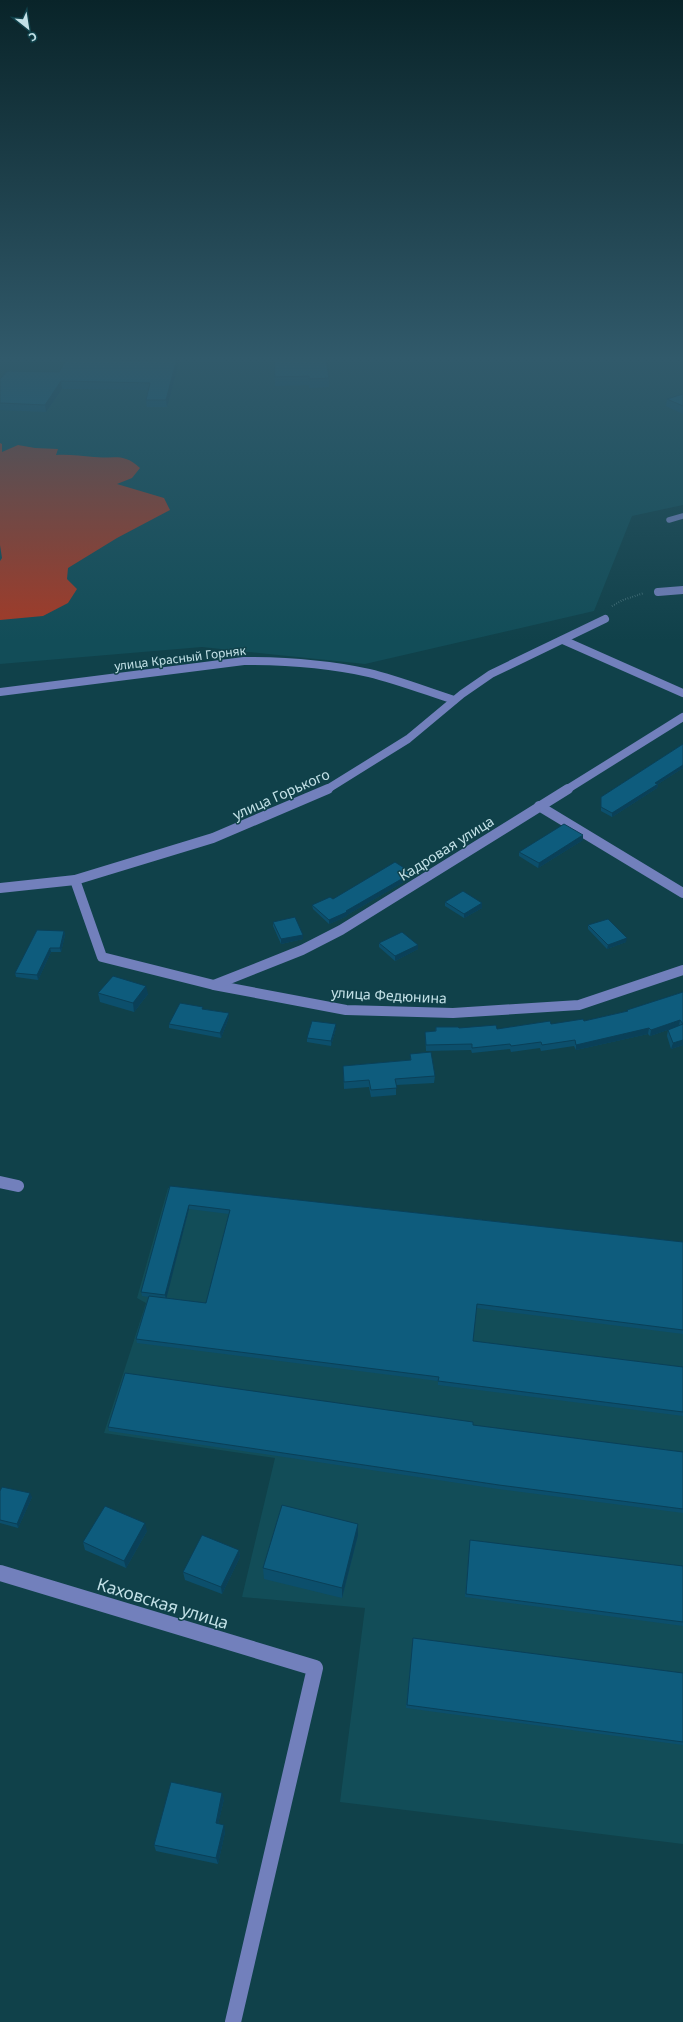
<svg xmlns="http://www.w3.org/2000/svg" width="683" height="2022" font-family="'Noto Sans',sans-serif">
	<rect width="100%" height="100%" fill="#10414a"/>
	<!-- built -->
	<g fill="#124d58">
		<path d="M0,358H683V505L632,516L594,611L365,664L202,647L0,664Z"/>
		<path d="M168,1188L683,1244V1844L340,1802L365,1608L242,1597L275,1458L104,1433L146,1303L137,1298Z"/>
	</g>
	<!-- forest -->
	<path fill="#a53a26" d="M0,443L2,444V452L18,445L35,448L58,449L56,455C69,454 80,456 94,457C113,459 124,452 140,468L132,478L117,484L164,498L170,510L117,538L68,568L67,579L77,589L68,603L43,616L0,620V561L2,558L0,545Z"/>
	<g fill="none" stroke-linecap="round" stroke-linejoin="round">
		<!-- path -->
		<path stroke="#5c858d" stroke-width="2" stroke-dasharray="0.5 2" stroke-linecap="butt" d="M612,606L623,600L644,593"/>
		<!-- minor-far4 -->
		<path stroke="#7280bc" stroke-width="5.5" d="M669,520L683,516"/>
		<!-- minor-far3 -->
		<g stroke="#7280bc" stroke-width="8">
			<path d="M658,592L683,590"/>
			<path d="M563,640L683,693"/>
			<path d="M0,692L244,661C286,661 328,664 369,673C398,680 426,691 454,700"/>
			<path d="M326,790L408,739L462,694L491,674L605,619"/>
			<path d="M566,790L683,717"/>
		</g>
		<!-- minor-far2 -->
		<g stroke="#7280bc" stroke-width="10">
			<path d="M539,806L683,893"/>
			<path d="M75,880L102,957L214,985L346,1010L453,1013L579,1005L683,970"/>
			<path d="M0,888L75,880L213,838L328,789"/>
			<path d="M214,985L302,950L341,930L568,789"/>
		</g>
		<!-- minor-far1 -->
		<path stroke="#7280bc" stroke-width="12" d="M0,1182L18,1186"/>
		<!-- minor -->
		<path stroke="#7280bc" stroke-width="16" d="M0,1573L315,1668L233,2022"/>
	</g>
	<!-- wall -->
	<g fill="#0c4f6c" fill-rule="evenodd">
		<path d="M202,358H225L224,361H202Z"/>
		<path d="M274,358L329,378V387L309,388V385L275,386Z"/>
		<path d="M179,362L167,407H147L146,400L148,390L62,389L46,412L0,410V379L59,372Z"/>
		<path d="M683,394V414L666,406L667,399Z"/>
		<path d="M683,744V768L658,784L657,788L612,817L601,811V797Z"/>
		<path d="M583,840L538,868L519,856V852Z"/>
		<path d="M412,877L347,915V916L329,924L313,909L312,905Z"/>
		<path d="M445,902L482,903V908L464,918L445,906Z"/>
		<path d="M273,922L303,935V939L281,944L273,926Z"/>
		<path d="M588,925L626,942L607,949L588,929Z"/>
		<path d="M64,931L65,935L61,952H51L38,980L16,977L15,973Z"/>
		<path d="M379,943L418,949L395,961L379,947Z"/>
		<path d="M683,992V1045L671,1049L667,1036L668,1030L676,1027L650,1036L648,1034L576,1050L574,1046L541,1051L540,1048L511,1052L510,1049L472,1053L471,1050L426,1051L425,1032L435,1031L436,1027L459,1028L497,1029L584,1021L627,1011V1010Z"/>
		<path d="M98,993L148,994L134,1012L100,1002Z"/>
		<path d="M203,1009L229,1013V1017L221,1038L169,1028V1024Z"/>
		<path d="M336,1028L331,1046L307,1042V1038Z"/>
		<path d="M410,1054L435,1076L434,1083L396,1085V1095L371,1097L369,1087L344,1089L343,1066L410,1060Z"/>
		<path d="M170,1186L683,1242V1334L476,1308L473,1341L683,1367V1416L438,1385V1381L137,1343L136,1339L149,1297L142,1296L141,1292ZM189,1209L229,1214L206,1303L166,1298Z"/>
		<path d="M473,1425L683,1452V1513L498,1489L109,1431L108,1427Z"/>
		<path d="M0,1491L32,1497L18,1528L0,1523Z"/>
		<path d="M358,1524V1535L342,1598L264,1579L263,1568Z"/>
		<path d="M147,1531L126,1568L85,1550L83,1542Z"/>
		<path d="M470,1540L683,1566V1626L465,1597Z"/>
		<path d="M239,1550L240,1557L222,1594L185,1580L183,1572Z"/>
		<path d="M413,1638L683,1673V1745L406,1708Z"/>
		<path d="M224,1799L218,1824L225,1832L218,1864L156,1851L154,1845Z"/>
	</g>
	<!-- shaded-wall -->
	<g fill="#0a4058">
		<path d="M177,358H178L179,362L167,407L166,400Z"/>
		<path d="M61,381L62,389L46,412L45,405Z"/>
		<path d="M683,765V768L658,784L657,788L612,817V813L655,783Z"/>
		<path d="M583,835V840L538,868L539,863Z"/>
		<path d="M412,873V877L347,915V916L329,924V920L346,911Z"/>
		<path d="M482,903V908L464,918V914Z"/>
		<path d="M64,931L65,935L61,952L60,948Z"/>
		<path d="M303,935V939L281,944V939Z"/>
		<path d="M627,938L626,942L607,949L608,945Z"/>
		<path d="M418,945V949L395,961V956Z"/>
		<path d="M50,948L51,952L38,980L37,975Z"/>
		<path d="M146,986L148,994L134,1012L133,1003Z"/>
		<path d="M229,1013V1017L221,1038L220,1033Z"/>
		<path d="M680,1020L679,1026L650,1036L651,1030Z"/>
		<path d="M336,1024V1028L331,1046V1041Z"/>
		<path d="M649,1028L648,1034L576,1050V1045Z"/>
		<path d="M683,1040V1045L671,1049L673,1043Z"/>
		<path d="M189,1205V1209L166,1300L165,1295Z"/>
		<path d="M30,1493L32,1497L18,1528L17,1524Z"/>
		<path d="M145,1523L147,1531L126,1568L124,1561Z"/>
		<path d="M358,1524V1535L342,1598V1588Z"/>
		<path d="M239,1550L240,1557L222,1594L221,1587Z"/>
		<path d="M222,1793L224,1799L217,1829L216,1823Z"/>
		<path d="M224,1825L225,1832L218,1864L216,1858Z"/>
	</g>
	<!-- building -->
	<g fill="#0e5c7d" stroke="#0a4058">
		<path d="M152,358H177L166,400H146L150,383L61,381L45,405L0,403V379L7,371L59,372L67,359L151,361Z"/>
		<path d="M274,358H326L329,378L309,379V376L275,377Z"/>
		<path d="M683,394V406L667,399Z"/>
		<path d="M683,744V765L655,783L658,784L612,813L601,807V797Z"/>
		<path d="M564,824L583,835L539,863L519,852Z"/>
		<path d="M395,862L412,873L346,911L347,912L329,920L312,905L330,897L333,899Z"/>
		<path d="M463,891L482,903L464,914L445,902Z"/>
		<path d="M295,917L303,935L281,939L273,922Z"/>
		<path d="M608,919L627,938L608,945L588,925Z"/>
		<path d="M37,930L64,931L60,948H50L37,975L15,973Z"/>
		<path d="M402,932L418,945L395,956L379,943Z"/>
		<path d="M113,976L146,986L133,1003L98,993Z"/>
		<path d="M683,992V1024L680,1020L651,1030L649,1028L576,1045L575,1040L542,1045L541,1042L511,1046L510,1044L472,1048V1044L426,1045L425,1032L436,1031V1027H458L459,1028L496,1025L497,1029L550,1021L551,1024L583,1019L584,1021L628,1011L627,1010Z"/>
		<path d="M180,1003L203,1007L202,1009L229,1013L220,1033L169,1024Z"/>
		<path d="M312,1021L336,1024L331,1041L307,1038Z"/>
		<path d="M683,1024V1040L673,1043L668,1030Z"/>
		<path d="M431,1052L435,1076L395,1079L397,1088L371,1090L369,1080L344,1082L343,1066L411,1060L410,1054Z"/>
		<path d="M170,1186L683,1242V1330L477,1304L473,1341L683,1367V1412L438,1381L439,1377L136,1339L149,1296L206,1303L230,1210L189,1205L165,1295L141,1292Z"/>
		<path d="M125,1373L473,1422V1425L683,1452V1509L499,1485L108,1427Z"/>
		<path d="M2,1487L30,1493L17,1524L0,1520V1491Z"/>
		<path d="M282,1505L358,1524L342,1588L263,1568Z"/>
		<path d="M105,1506L145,1523L124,1561L83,1542Z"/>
		<path d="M202,1535L239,1550L221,1587L183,1572Z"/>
		<path d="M470,1540L683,1566V1622L466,1594Z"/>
		<path d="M413,1638L683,1673V1742L407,1705Z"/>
		<path d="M171,1782L222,1793L216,1823L224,1825L216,1858L154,1845Z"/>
	</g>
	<!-- sky -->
	<linearGradient id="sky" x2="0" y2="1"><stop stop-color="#092429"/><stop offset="0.56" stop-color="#315a6b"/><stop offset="1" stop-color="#315a6b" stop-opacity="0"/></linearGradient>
	<rect width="683" height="641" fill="url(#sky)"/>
	<g text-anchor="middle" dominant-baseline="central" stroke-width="3" stroke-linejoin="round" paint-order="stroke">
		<!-- far-street labels -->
		<g font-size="12" fill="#c3e1e7" stroke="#10414a">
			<text transform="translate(180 658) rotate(-7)">улица Красный Горняк</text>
		</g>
		<!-- street labels -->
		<g font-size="14" fill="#c3e1e7" stroke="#10414a">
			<text transform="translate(281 794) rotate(-24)">улица Горького</text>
			<text transform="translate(446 848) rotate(-32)">Кадровая улица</text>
			<text transform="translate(389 995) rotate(3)">улица Федюнина</text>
		</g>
		<!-- near-street labels -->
		<g font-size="17" fill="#c3e1e7" stroke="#10414a">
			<text transform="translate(163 1603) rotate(17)">Каховская улица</text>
		</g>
	</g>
	<!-- north arrow -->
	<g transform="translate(28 28) rotate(150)" stroke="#10414a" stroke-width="3" paint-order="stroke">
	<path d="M0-3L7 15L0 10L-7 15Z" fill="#c3e1e7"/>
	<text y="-6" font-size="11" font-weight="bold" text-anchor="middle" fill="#c3e1e7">С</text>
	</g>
</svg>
